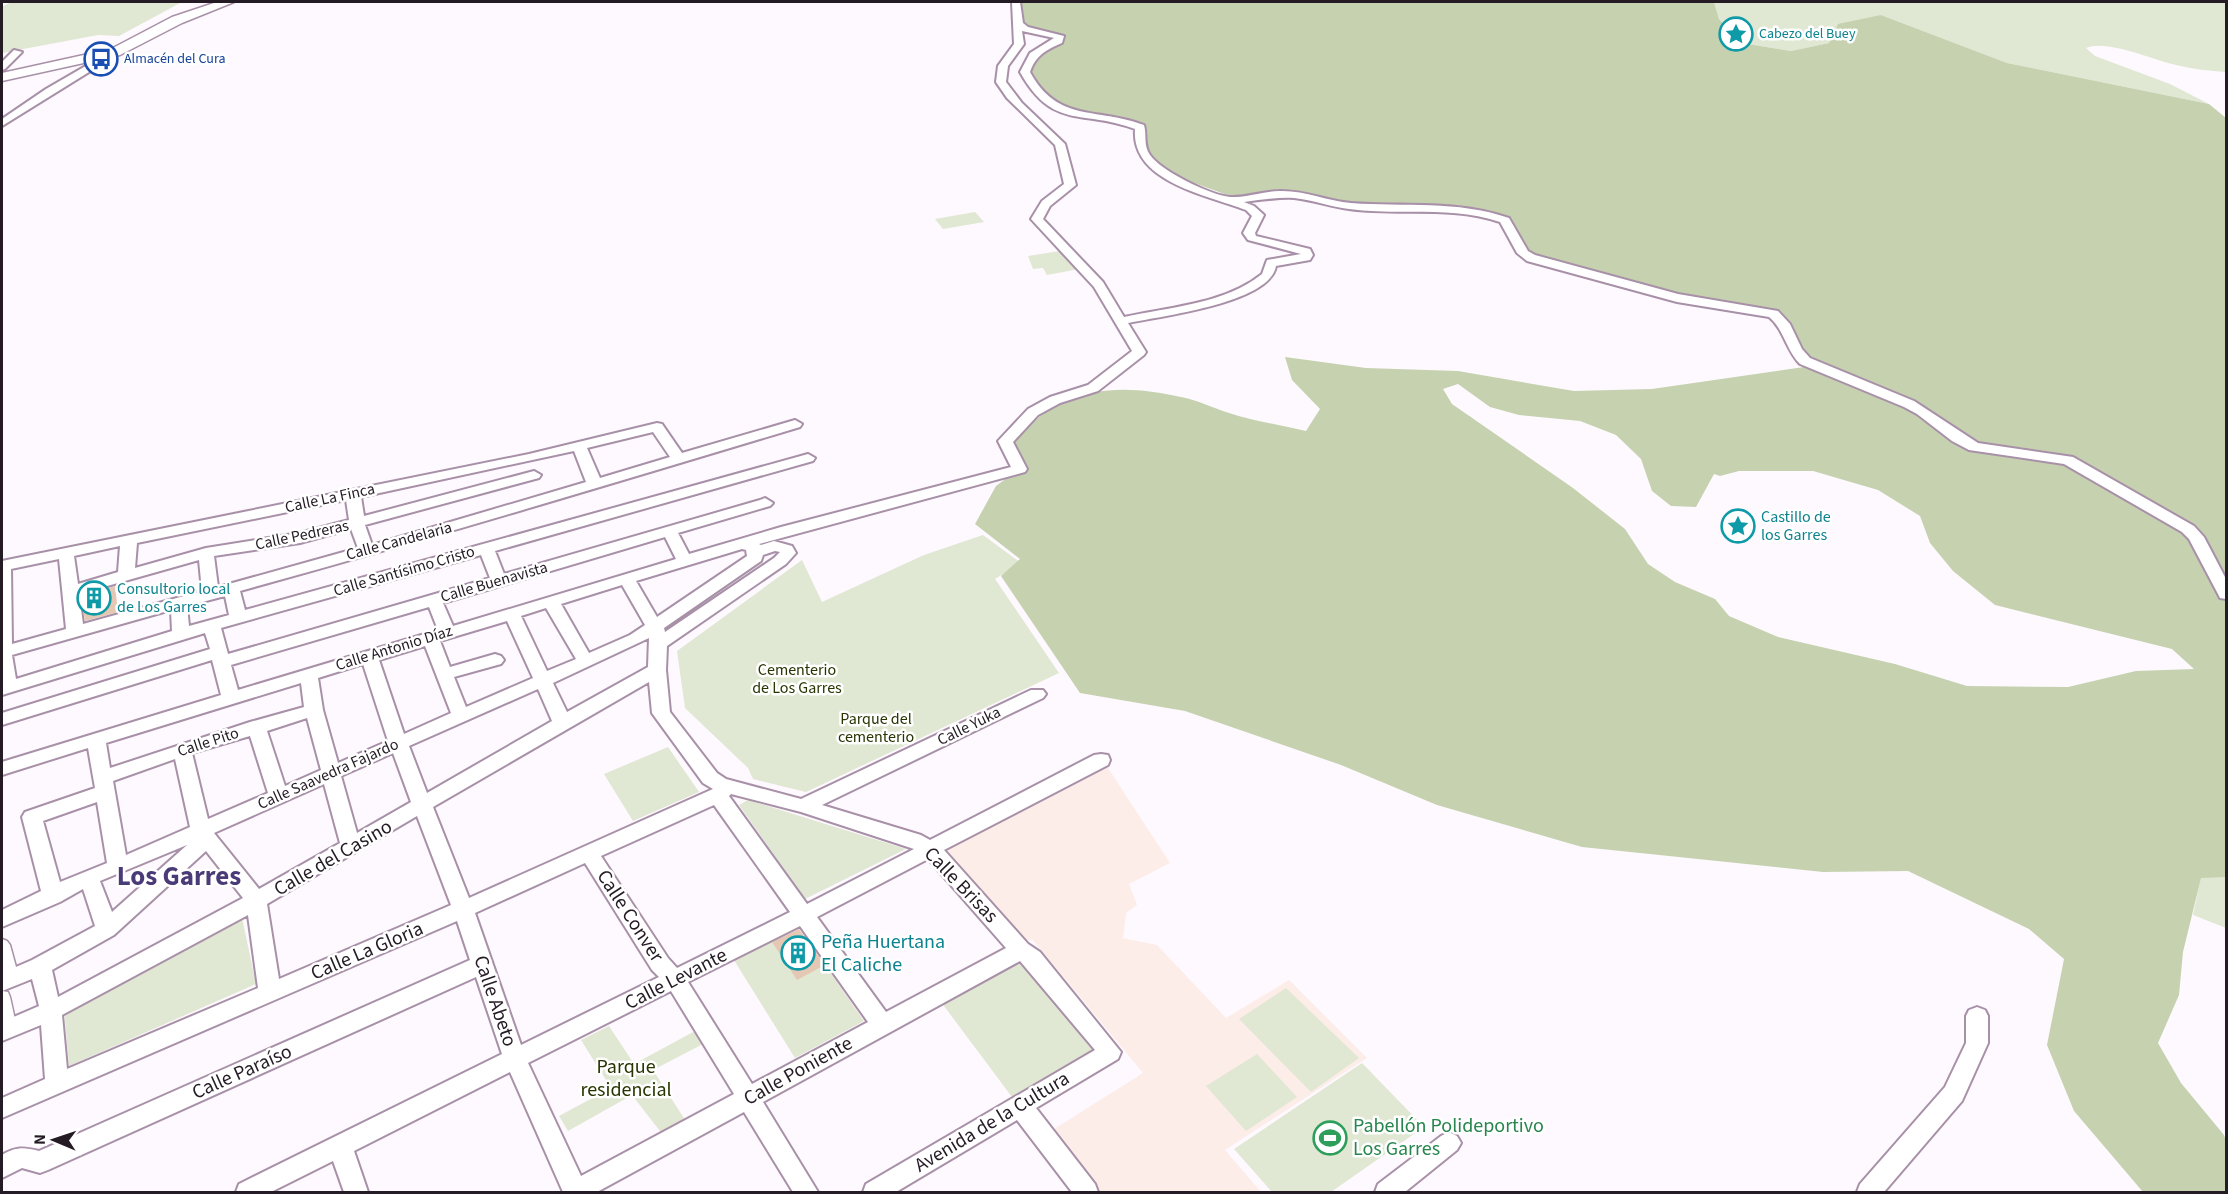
<svg xmlns="http://www.w3.org/2000/svg" width="2228" height="1194" font-family="'Source Sans 3',sans-serif">
	<rect width="100%" height="100%" fill="#fef9fe"/>
	<!-- education -->
	<path fill="#fdede9" d="M1106,765L1170,863L1129,884L1137,905L1126,913L1123,938L1157,945L1226,1018L1289,980L1367,1058L1225,1150L1261,1192H1098L1051,1131L1143,1073L1032,939L1023,943L944,851Z"/>
	<!-- green -->
	<g fill="#e0e7d2">
		<path d="M11,2H182L119,36L98,35L2,53V7Z"/>
		<path d="M1714,2H2226V72C2210,71 2193,69 2176,65C2153,60 2107,39 2086,48L2095,56L2170,84L2209,104L2007,63L1881,15L1829,43L1791,51L1742,43L1719,19Z"/>
		<path d="M975,212L984,222L943,229L935,219Z"/>
		<path d="M1060,251L1079,269L1047,275L1043,268L1033,269L1028,256Z"/>
		<path d="M983,535L1021,563L995,579L1059,673L806,792L753,779L748,768L685,708L677,651L802,560L822,602L924,555Z"/>
		<path d="M668,747L699,792L633,821L604,774Z"/>
		<path d="M748,800L906,849L805,899L739,805Z"/>
		<path d="M2201,877H2226V928L2193,915Z"/>
		<path d="M241,913L256,984L69,1066L64,1009Z"/>
		<path d="M771,940L797,979L825,965L864,1021L795,1058L732,957Z"/>
		<path d="M1020,960L1093,1050L1012,1097L941,1002Z"/>
		<path d="M1286,988L1359,1058L1311,1092L1239,1019Z"/>
		<path d="M609,1026L634,1064L695,1031L703,1044L653,1070L687,1123L663,1135L632,1095L568,1131L559,1116L611,1088L581,1040Z"/>
		<path d="M1257,1054L1297,1097L1246,1131L1206,1086Z"/>
		<path d="M1362,1063L1424,1127L1331,1192H1272L1234,1149Z"/>
	</g>
	<!-- forest -->
	<path fill="#c6d1b0" fill-rule="evenodd" d="M1018,2H1714L1719,19L1742,43L1791,51L1829,43L1838,24L1881,15L2007,63L2209,104L2226,118V877L2201,878L2183,952L2179,995L2158,1043L2181,1083L2224,1135L2226,1141V1192H2143L2074,1111L2047,1045L2064,959L2029,929L1908,871L1823,872L1582,847L1437,805L1341,765L1185,711L1080,693L1001,576L1020,559L975,524L996,486L1024,465L1014,442C1058,387 1115,382 1181,397C1197,400 1213,408 1229,413C1254,421 1280,425 1306,431L1320,409L1292,380L1285,357L1366,368L1458,371L1574,391L1652,389L1818,365L1805,356L1781,317C1697,299 1610,284 1529,253L1511,219L1500,214L1421,204L1351,203L1300,192L1282,191L1230,196L1169,174L1153,158L1146,143L1143,130L1135,121L1069,110L1047,98L1028,77L1035,56L1062,39L1061,34C1032,26 1024,36 1018,2ZM1458,384L1490,407L1519,415L1580,421L1616,435L1641,459L1652,491L1671,506L1696,507L1714,474L1720,476L1739,471H1813L1878,490L1920,516L1930,543L1953,571L1995,605L2172,649L2194,669L2136,671L2068,687L1967,686L1895,664L1778,637L1729,616L1715,599L1675,582L1648,564L1625,529L1573,488L1452,404L1443,389Z"/>
	<!-- building -->
	<g fill="#e4c8b3">
		<path d="M115,586L118,612L85,621L81,596Z"/>
		<path d="M799,929L825,965L797,980L772,942Z"/>
	</g>
	<g fill="none" stroke-linecap="round" stroke-linejoin="round">
		<defs>
			<g id="pedestrian">
				<path d="M2,939L7,941L10,945L19,978L17,982L11,984L5,982L2,972Z"/>
				<path d="M2,991L8,992L10,997L17,1029L15,1034L9,1036L3,1034L2,1030Z"/>
			</g>
			<g id="minor">
				<path d="M1012,2H1020L1023,23L1028,27L1064,36L1062,43C1046,50 1036,55 1030,72C1058,123 1096,107 1144,125C1147,135 1143,145 1150,155C1161,171 1210,195 1230,197C1246,198 1263,191 1279,191C1304,190 1327,201 1351,203C1404,207 1457,200 1509,218L1528,251L1535,255L1678,294L1778,311L1790,324L1802,349L1810,358L1914,401L1978,443L2073,457L2194,526L2204,537L2226,579V599L2220,598L2218,594L2189,539L2182,532L2064,464L1969,450L1952,441L1917,414L1904,407L1800,364C1786,350 1784,329 1769,317L1677,302L1527,261L1517,253L1500,222C1449,205 1400,216 1349,209C1331,207 1313,200 1294,198C1277,197 1261,200 1244,202L1254,206L1264,215L1255,233L1256,236L1310,249L1313,255L1310,260L1276,266C1270,303 1161,316 1128,323L1146,352L1144,355L1098,391L1060,403L1038,415L1013,442L1027,469L1025,472L759,544L761,545L774,541L792,546L796,553L786,564L667,646L666,670L670,712L717,773L726,779L801,799L1031,690H1043L1046,694L1043,698L822,805L921,835L930,840L1094,755L1101,754L1108,755L1110,760L1108,765L944,850L1028,944L1040,952L1121,1052L1118,1059L1036,1108L1095,1184L1098,1192H1072L1017,1120L896,1192H863L866,1184L1095,1050L1020,961L763,1102L818,1192H793L744,1112L597,1192H563L510,1072L354,1151L368,1192H344L333,1161L271,1192H236L239,1184L502,1054L476,977L48,1170L40,1173L22,1168L2,1178V1155C16,1147 23,1147 39,1151L470,960L457,921L2,1118V1098L45,1079L41,1025L2,1041V1022L39,1006L32,979L2,991V973L32,960L95,926L83,889L60,902L2,927V910L41,891L22,817L25,812L95,788L88,748L2,775V762L221,695L212,660L2,725V713L210,649L205,633L2,695V561L529,454L657,423L662,424L682,453L795,420L802,424L800,427C614,483 428,539 240,591L245,610L808,454L815,458L813,461L495,551L504,574L760,500L765,498L773,503L770,506L678,533L689,554L781,527L1011,467L998,441L1028,409L1050,397L1088,385L1132,351L1094,287L1031,219L1042,201L1064,184L1055,145L1007,98L996,82L998,66L1014,44ZM1022,31L1054,38L1030,53L1020,72C1053,131 1082,109 1135,129C1131,182 1207,195 1246,210L1252,216L1243,233L1248,240L1301,254L1267,260L1262,274C1225,304 1169,307 1124,317L1103,282L1043,219L1050,206L1076,185L1065,144L1022,103L1006,82L1008,66L1024,44ZM653,432L670,457L600,478L587,448ZM574,451L586,482L372,545L365,525L539,478L541,475L534,471L364,516L361,497ZM346,500L349,520L299,533L206,548L135,568L137,543ZM351,529L358,548L218,587L214,556L300,543ZM665,537L676,559L453,626L443,603ZM120,546L118,572L78,584L74,556ZM742,549L746,550L747,556L657,617L636,581ZM775,551L780,552L774,558L665,632L664,628L761,561L763,555ZM481,555L490,578L228,654L221,628ZM59,559L66,629L12,644L11,569ZM199,560L202,591L83,624L79,594ZM622,585L645,625L630,635L589,653L561,604ZM225,596L229,615L189,626L187,606ZM429,607L438,630L238,690L231,665ZM546,608L576,659L547,671L521,616ZM171,610L172,631L16,679L12,655ZM507,621L533,678L466,707L454,677L501,664L504,660L501,656L495,654L450,667L440,641ZM649,638L648,667L567,712L553,683ZM425,646L451,713L404,734L379,660ZM363,664L388,741L338,763L323,710L318,678ZM649,682L652,713L703,783L713,789L469,898L433,807ZM301,683L304,707L250,722L110,768L106,743ZM538,689L552,721L427,793L409,746ZM307,718L321,770L285,786L267,731ZM250,736L268,793L208,819L192,753ZM393,753L411,802L357,833L341,776ZM175,759L190,827L126,855L113,781ZM324,784L340,843L259,889L214,833ZM731,794L801,812L914,849L807,904L729,796ZM97,802L107,863L60,882L43,821ZM714,805L790,912L677,968L668,958L601,856ZM417,816L451,905L279,979L267,904ZM187,845L112,912L100,881ZM206,851L243,898L58,997L52,970L114,935ZM928,859L1006,948L886,1012L817,917ZM585,863L652,970L659,977L521,1045L475,913ZM248,915L258,988L67,1069L62,1015ZM800,926L868,1022L752,1084L688,982ZM671,991L734,1094L581,1176L528,1063Z"/>
				<path d="M115,49L120,52L118,54L2,126V119L46,89Z"/>
				<path d="M14,50L22,52L5,69L2,70V62Z"/>
				<path d="M1977,1007L1985,1010L1988,1016V1043L1962,1101L1884,1192H1857L1860,1184L1945,1087L1966,1043V1016L1969,1010Z"/>
				<path d="M1449,1132L1457,1136L1461,1143L1457,1150L1405,1192H1375L1378,1184L1441,1136Z"/>
			</g>
			<path id="secondary" d="M217,2H234L182,23L120,55L2,81V73L111,49L172,17Z"/>
		</defs>
		<!-- pedestrian casing -->
		<use href="#pedestrian" stroke="#a891a8" stroke-width="3"/>
		<!-- minor casing -->
		<use href="#minor" stroke="#a891a8" stroke-width="4"/>
		<!-- secondary casing -->
		<use href="#secondary" stroke="#a891a8" stroke-width="3"/>
		<!-- pedestrian -->
		<use href="#pedestrian" fill="#fff" fill-rule="evenodd"/>
		<!-- minor -->
		<use href="#minor" fill="#fff" fill-rule="evenodd"/>
		<!-- secondary -->
		<use href="#secondary" fill="#fff" fill-rule="evenodd"/>
	</g>
	<!-- icons -->
	<defs>
		<symbol id="sight-ring" viewBox="-11 -11 22 22"><circle r="9.5" fill="#fff" stroke="#0f9aa8" stroke-width="1.5"/><path d="M0-6L1.8-2.2L6-1.7L2.9 1.2L3.7 5.4L0 3.3L-3.7 5.4L-2.9 1.2L-6-1.7L-1.8-2.2Z" fill="#0f9aa8"/></symbol>
		<symbol id="bus-ring" viewBox="-11 -11 22 22"><circle r="9.5" fill="#fff" stroke="#1a4fb4" stroke-width="1.5"/><path d="M-5-6H5V4H4V6H2V4H-2V6H-4V4H-5ZM-3.5-4V0h7V-4ZM-3.5 1.2v1.5H-2V1.2ZM2 1.2v1.5H3.5V1.2Z" fill="#1a4fb4"/></symbol>
		<symbol id="building-ring" viewBox="-11 -11 22 22"><circle r="9.5" fill="#fff" stroke="#0f9aa8" stroke-width="1.5"/><path d="M-4-6H4V6H1V3H-1V6H-4ZM-2.5-4.3h1.7v1.8h-1.7ZM.8-4.3h1.7v1.8H.8ZM-2.5-1h1.7V.8h-1.7ZM.8-1h1.7V.8H.8Z" fill="#0f9aa8"/></symbol>
		<symbol id="stadium-ring" viewBox="-11 -11 22 22"><circle r="9.5" fill="#fff" stroke="#2e9e5b" stroke-width="1.5"/><path d="M0-5a6.5 5 0 1 0 0 10a6.5 5 0 1 0 0-10ZM-3.5-1.8h7v3.6h-7Z" fill="#2e9e5b"/></symbol>
	</defs>
	<g fill-rule="evenodd">
		<use href="#sight-ring" x="1717" y="15" width="38" height="38"/>
		<use href="#bus-ring" x="82" y="40" width="38" height="38"/>
		<use href="#sight-ring" x="1719" y="507" width="38" height="38"/>
		<use href="#building-ring" x="75" y="579" width="38" height="38"/>
		<use href="#building-ring" x="779" y="934" width="38" height="38"/>
		<use href="#stadium-ring" x="1311" y="1119" width="38" height="38"/>
	</g>
	<g text-anchor="middle" dominant-baseline="central" stroke-width="5" stroke-linejoin="round" paint-order="stroke">
		<!-- far-culture labels -->
		<g font-size="14" fill="#0d838f" stroke="#fff" text-anchor="start">
			<text x="1759" y="34">Cabezo del Buey</text>
		</g>
		<!-- far-transit labels -->
		<g font-size="14" fill="#164399" stroke="#fff" text-anchor="start">
			<text x="124" y="59">Almacén del Cura</text>
		</g>
		<!-- street labels -->
		<g font-size="16" fill="#241b24" stroke="#fff">
			<text transform="translate(330 498) rotate(-12)">Calle La Finca</text>
			<text transform="translate(302 535) rotate(-12)">Calle Pedreras</text>
			<text transform="translate(399 541) rotate(-15)">Calle Candelaria</text>
			<text transform="translate(404 571) rotate(-16)">Calle Santísimo Cristo</text>
			<text transform="translate(494 582) rotate(-16)">Calle Buenavista</text>
			<text transform="translate(394 648) rotate(-17)">Calle Antonio Díaz</text>
			<text transform="translate(969 726) rotate(-26)">Calle Yuka</text>
			<text transform="translate(208 742) rotate(-18)">Calle Pito</text>
			<text transform="translate(328 774) rotate(-24)">Calle Saavedra Fajardo</text>
		</g>
		<!-- culture labels -->
		<g font-size="16" fill="#0d838f" stroke="#fff" text-anchor="start">
			<text x="1761" y="517">Castillo de<tspan x="1761" dy="18">los Garres</tspan></text>
			<text x="117" y="589">Consultorio local<tspan x="117" dy="18">de Los Garres</tspan></text>
		</g>
		<!-- park labels -->
		<g font-size="16" fill="#283500" stroke="#fff">
			<text x="797" y="670">Cementerio<tspan x="797" dy="18">de Los Garres</tspan></text>
			<text x="876" y="719">Parque del<tspan x="876" dy="18">cementerio</tspan></text>
		</g>
		<!-- near-street labels -->
		<g font-size="20" fill="#241b24" stroke="#fff">
			<text transform="translate(333 858) rotate(-30)">Calle del Casino</text>
			<text transform="translate(961 885) rotate(46)">Calle Brisas</text>
			<text transform="translate(630 916) rotate(57)">Calle Conver</text>
			<text transform="translate(367 951) rotate(-23)">Calle La Gloria</text>
			<text transform="translate(676 979) rotate(-27)">Calle Levante</text>
			<text transform="translate(495 1001) rotate(71)">Calle Abeto</text>
			<text transform="translate(798 1071) rotate(-29)">Calle Poniente</text>
			<text transform="translate(242 1072) rotate(-24)">Calle Paraíso</text>
			<text transform="translate(992 1122) rotate(-31)">Avenida de la Cultura</text>
		</g>
		<!-- near-culture labels -->
		<g font-size="20" fill="#0d838f" stroke="#fff" text-anchor="start">
			<text x="821" y="942">Peña Huertana<tspan x="821" dy="23">El Caliche</tspan></text>
		</g>
		<!-- near-park labels -->
		<g font-size="20" fill="#283500" stroke="#fff">
			<text x="626" y="1067">Parque<tspan x="626" dy="23">residencial</tspan></text>
		</g>
		<!-- near-leisure labels -->
		<g font-size="20" fill="#27864d" stroke="#fff" text-anchor="start">
			<text x="1353" y="1126">Pabellón Polideportivo<tspan x="1353" dy="23">Los Garres</tspan></text>
		</g>
		<!-- near-district labels -->
		<g font-size="27" font-weight="bold" fill="#4a3a77" stroke="#fff">
			<text x="179" y="876">Los Garres</text>
		</g>
	</g>
	<!-- border -->
	<rect width="2228" height="1194" fill="none" stroke="#241b24" stroke-width="6"/>
	<!-- north arrow -->
	<g transform="translate(54 1140) rotate(272)" stroke="#ffffff" stroke-width="4.5" paint-order="stroke">
	<path d="M0-4.5L10 22L0 15L-10 22Z" fill="#241b24"/>
	<text y="-9" font-size="16" font-weight="bold" text-anchor="middle" fill="#241b24">N</text>
	</g>
</svg>
